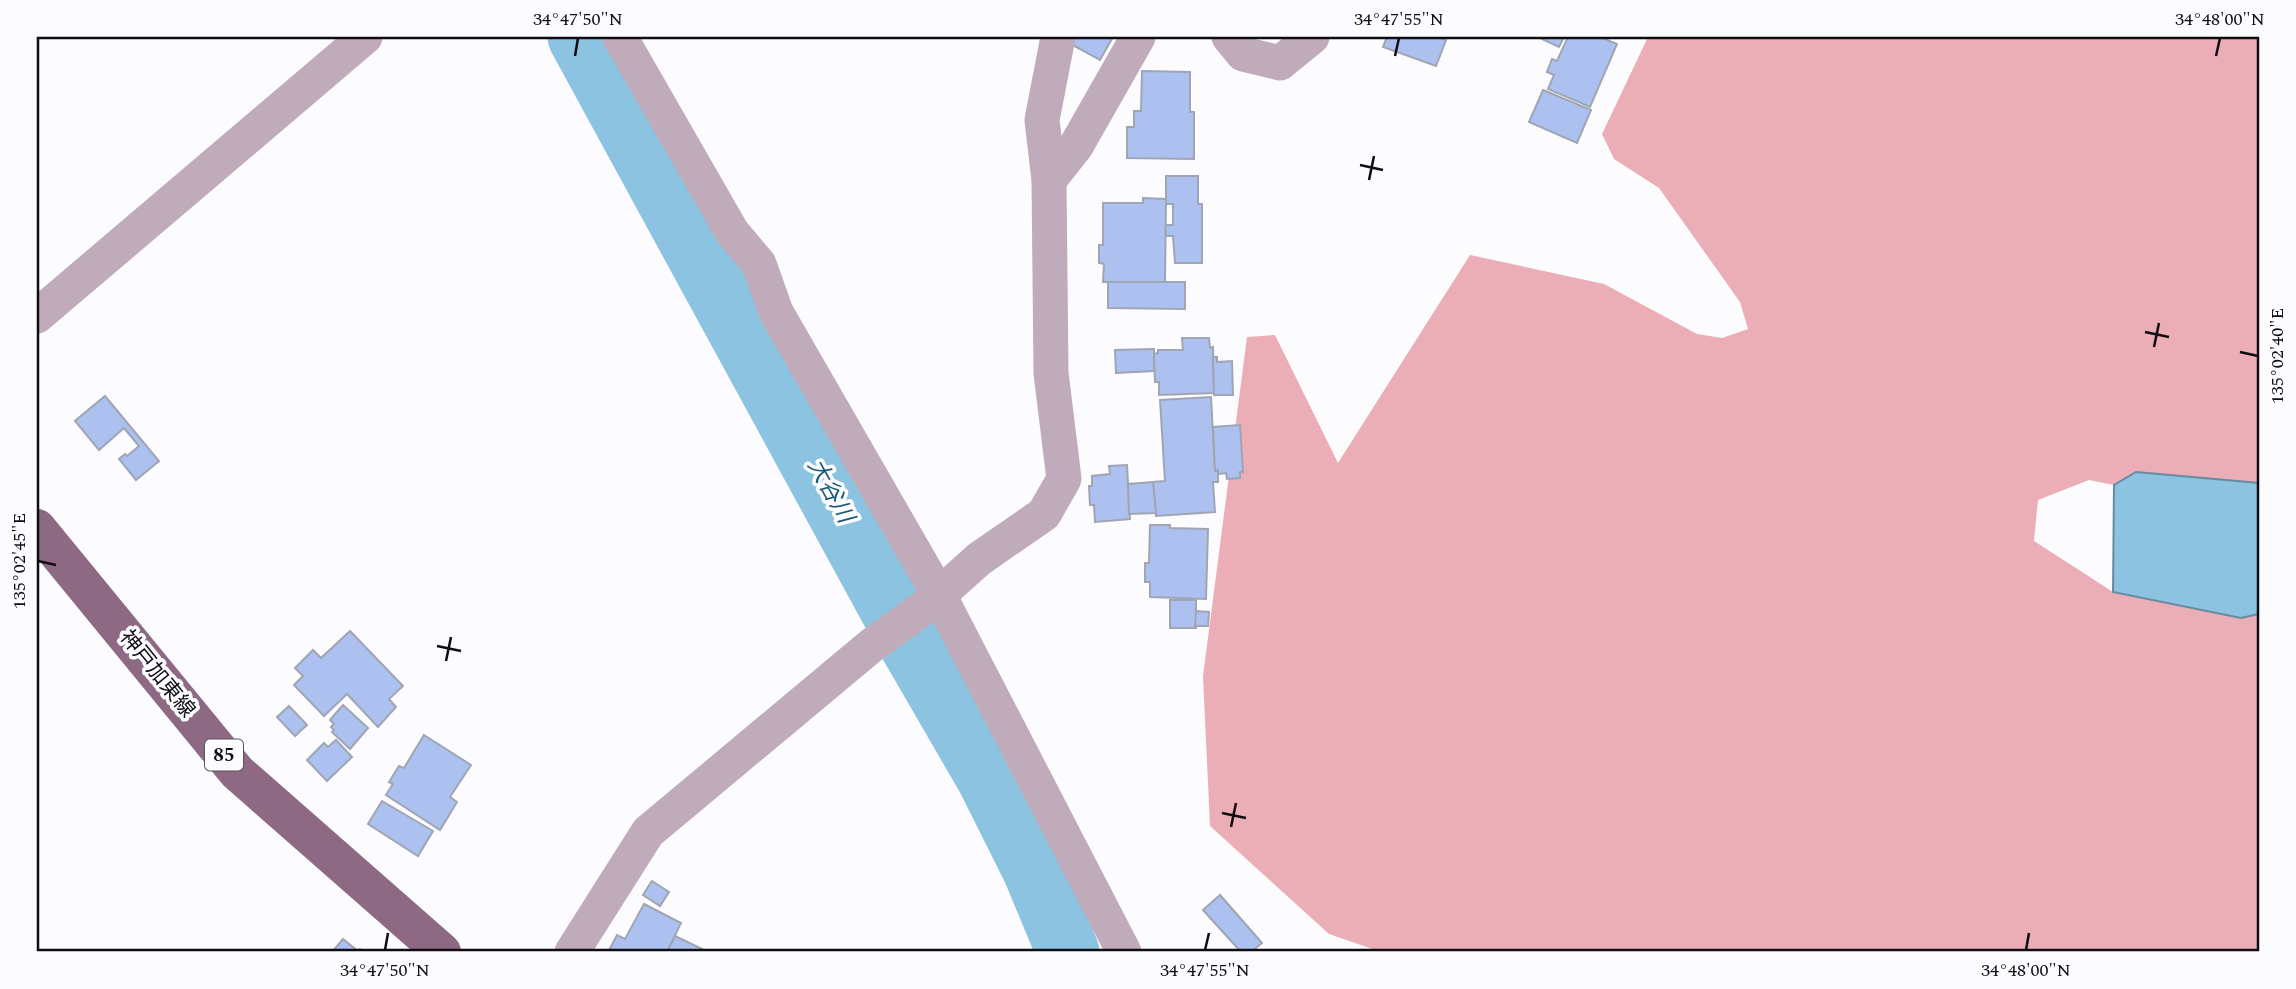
<svg xmlns="http://www.w3.org/2000/svg" width="2296" height="989" font-family="Spectral,'Noto Sans JP',serif">
	<rect width="100%" height="100%" fill="#fcfbfe"/>
	<!-- forest -->
	<path fill="#ebaeb6" d="M1648,37H2259V483L2137,472L2114,485L2089,480L2038,500L2034,541L2113,592L2241,618L2259,614V952H1381L1329,934L1210,826L1203,676L1247,337L1275,335L1338,463L1470,255L1604,284L1697,334L1722,338L1748,329L1740,302L1659,188L1614,159L1602,134Z"/>
	<!-- water -->
	<path fill="#8bc3e1" stroke="#668ca3" stroke-width="2" d="M2136,472L2259,483V614L2241,618L2113,592L2114,485Z"/>
	<g fill="none" stroke-linecap="round" stroke-linejoin="round">
		<!-- river -->
		<path stroke="#8bc3e1" stroke-width="63" d="M579,37L908,640L988,778L1034,870L1068,952"/>
	</g>
	<!-- building -->
	<g fill="#adc1f1" stroke="#9fa5b3" stroke-width="2">
		<path d="M1072,37H1113L1100,60L1069,43Z"/>
		<path d="M1387,37H1437L1446,40L1436,66L1383,47Z"/>
		<path d="M1543,37H1564L1559,47L1542,39Z"/>
		<path d="M1568,37H1600L1617,44L1590,107L1548,89L1554,75L1547,72L1552,59L1557,61Z"/>
		<path d="M1142,71L1190,72V112H1194V159L1127,158V127H1134V111H1141Z"/>
		<path d="M1543,90L1591,110L1577,143L1529,122Z"/>
		<path d="M1166,176H1198V204H1202V263H1175L1173,236H1166L1165,225H1173V204H1166Z"/>
		<path d="M1143,198L1166,199L1165,282H1103L1104,264L1099,263V245H1103V203H1143Z"/>
		<path d="M1108,282H1185V309L1108,308Z"/>
		<path d="M1182,338H1209L1210,348L1213,347L1214,393L1159,395V382H1155L1154,354L1158,353V350H1183Z"/>
		<path d="M1154,349V371L1116,373L1115,350Z"/>
		<path d="M1213,357H1217V362L1232,361L1233,395H1214Z"/>
		<path d="M105,396L159,461L136,480L119,459L125,454L127,456L139,446L124,428L99,450L75,421Z"/>
		<path d="M1211,397L1215,471L1218,470V482H1213L1215,512L1156,516L1153,482L1165,481L1160,400Z"/>
		<path d="M1240,425L1243,472H1240V478L1227,479L1226,473L1218,474V470L1215,471L1213,427Z"/>
		<path d="M1127,465L1130,519L1095,522L1094,505H1090L1089,486H1092V476L1110,474L1109,466Z"/>
		<path d="M1153,482L1156,513L1129,514L1128,484Z"/>
		<path d="M1150,525H1170V528L1208,529L1206,599L1150,597V582H1145V563H1149Z"/>
		<rect x="1170" y="600" width="26" height="28"/>
		<path d="M1196,611L1209,612L1208,626H1195Z"/>
		<path d="M350,631L403,686L389,699L396,707L378,727L347,694L324,716L294,685L303,676L295,668L313,650L321,658Z"/>
		<path d="M343,705L368,728L350,749L332,732L334,730L331,727L334,724L330,720Z"/>
		<path d="M289,706L307,725L295,736L277,717Z"/>
		<path d="M424,735L471,765L450,797L457,802L440,830L386,795L393,784L389,782L399,766L404,768Z"/>
		<path d="M336,740L352,757L327,781L307,760L324,743L328,747Z"/>
		<path d="M382,801L433,831L418,856L368,824Z"/>
		<path d="M652,881L669,892L660,906L643,895Z"/>
		<path d="M1220,895L1262,943L1251,952H1241L1203,910Z"/>
		<path d="M644,904L681,923L667,952H608L617,935L625,939Z"/>
		<path d="M675,936L702,949L700,952H667Z"/>
		<path d="M343,939L358,951L360,949L364,952H332Z"/>
	</g>
	<g fill="none" stroke-linecap="round" stroke-linejoin="round">
		<!-- minor -->
		<g stroke="#c0abba" stroke-width="35">
			<path d="M620,37L732,232L759,264L776,312L939,595L1124,952"/>
			<path d="M1229,37L1243,54L1280,63L1312,37"/>
			<path d="M1049,180L1076,146L1138,37"/>
			<path d="M37,316L365,37"/>
			<path d="M572,952L648,832L872,645L929,604L979,559L1044,514L1064,479L1051,373L1049,180L1042,120L1058,37"/>
		</g>
		<!-- major -->
		<path stroke="#8d6984" stroke-width="38" d="M37,528L237,772L442,952"/>
	</g>
	<!-- ticks -->
	<path fill="none" stroke="#0f0d12" stroke-width="2.5" d="M575,56L578,38M1395,56L1399,38M2216,56L2220,38M1360,165L1383,170M1369,180L1374,156M2145,332L2169,337M2154,347L2159,323M2240,352L2258,356M38,561L56,565M437,646L461,651M446,661L451,637M1222,813L1246,818M1231,827L1236,803M385,950L388,933M1205,950L1209,933M2026,950L2029,933"/>
	<g text-anchor="middle" dominant-baseline="central" stroke-width="7" stroke-linejoin="round" paint-order="stroke">
		<!-- shield labels -->
		<rect fill="#fcfbfe" stroke="#565459" stroke-width="2" x="205" y="739.5" width="38" height="31" rx="5"/>
		<g font-size="19" font-weight="bold" fill="#0f0d12">
			<text x="224" y="755">85</text>
		</g>
		<!-- street labels -->
		<g font-size="21" fill="#0f0d12" stroke="#fcfbfe">
			<text transform="translate(157 674) rotate(51)">神戸加東線</text>
		</g>
		<!-- water labels -->
		<g font-size="23" font-style="italic" fill="#165a78" stroke="#fcfbfe">
			<text transform="translate(830 491) rotate(61)">大谷川</text>
		</g>
	</g>
	<!-- border -->
	<rect width="2296" height="989" fill="none" stroke="#fcfbfe" stroke-width="77"/>
	<rect x="38" y="38" width="2220" height="912" fill="none" stroke="#0f0d12" stroke-width="2.5"/>
	<g font-size="18" text-anchor="middle" fill="#0f0d12">
		<text x="578" y="25">34°47'50"N</text>
		<text x="1399" y="25">34°47'55"N</text>
		<text x="2220" y="25">34°48'00"N</text>
		<text transform="translate(2277 356) rotate(-90)" y="6">135°02'40"E</text>
		<text transform="translate(19 561) rotate(-90)" y="6">135°02'45"E</text>
		<text x="385" y="976">34°47'50"N</text>
		<text x="1205" y="976">34°47'55"N</text>
		<text x="2026" y="976">34°48'00"N</text>
	</g>
</svg>
